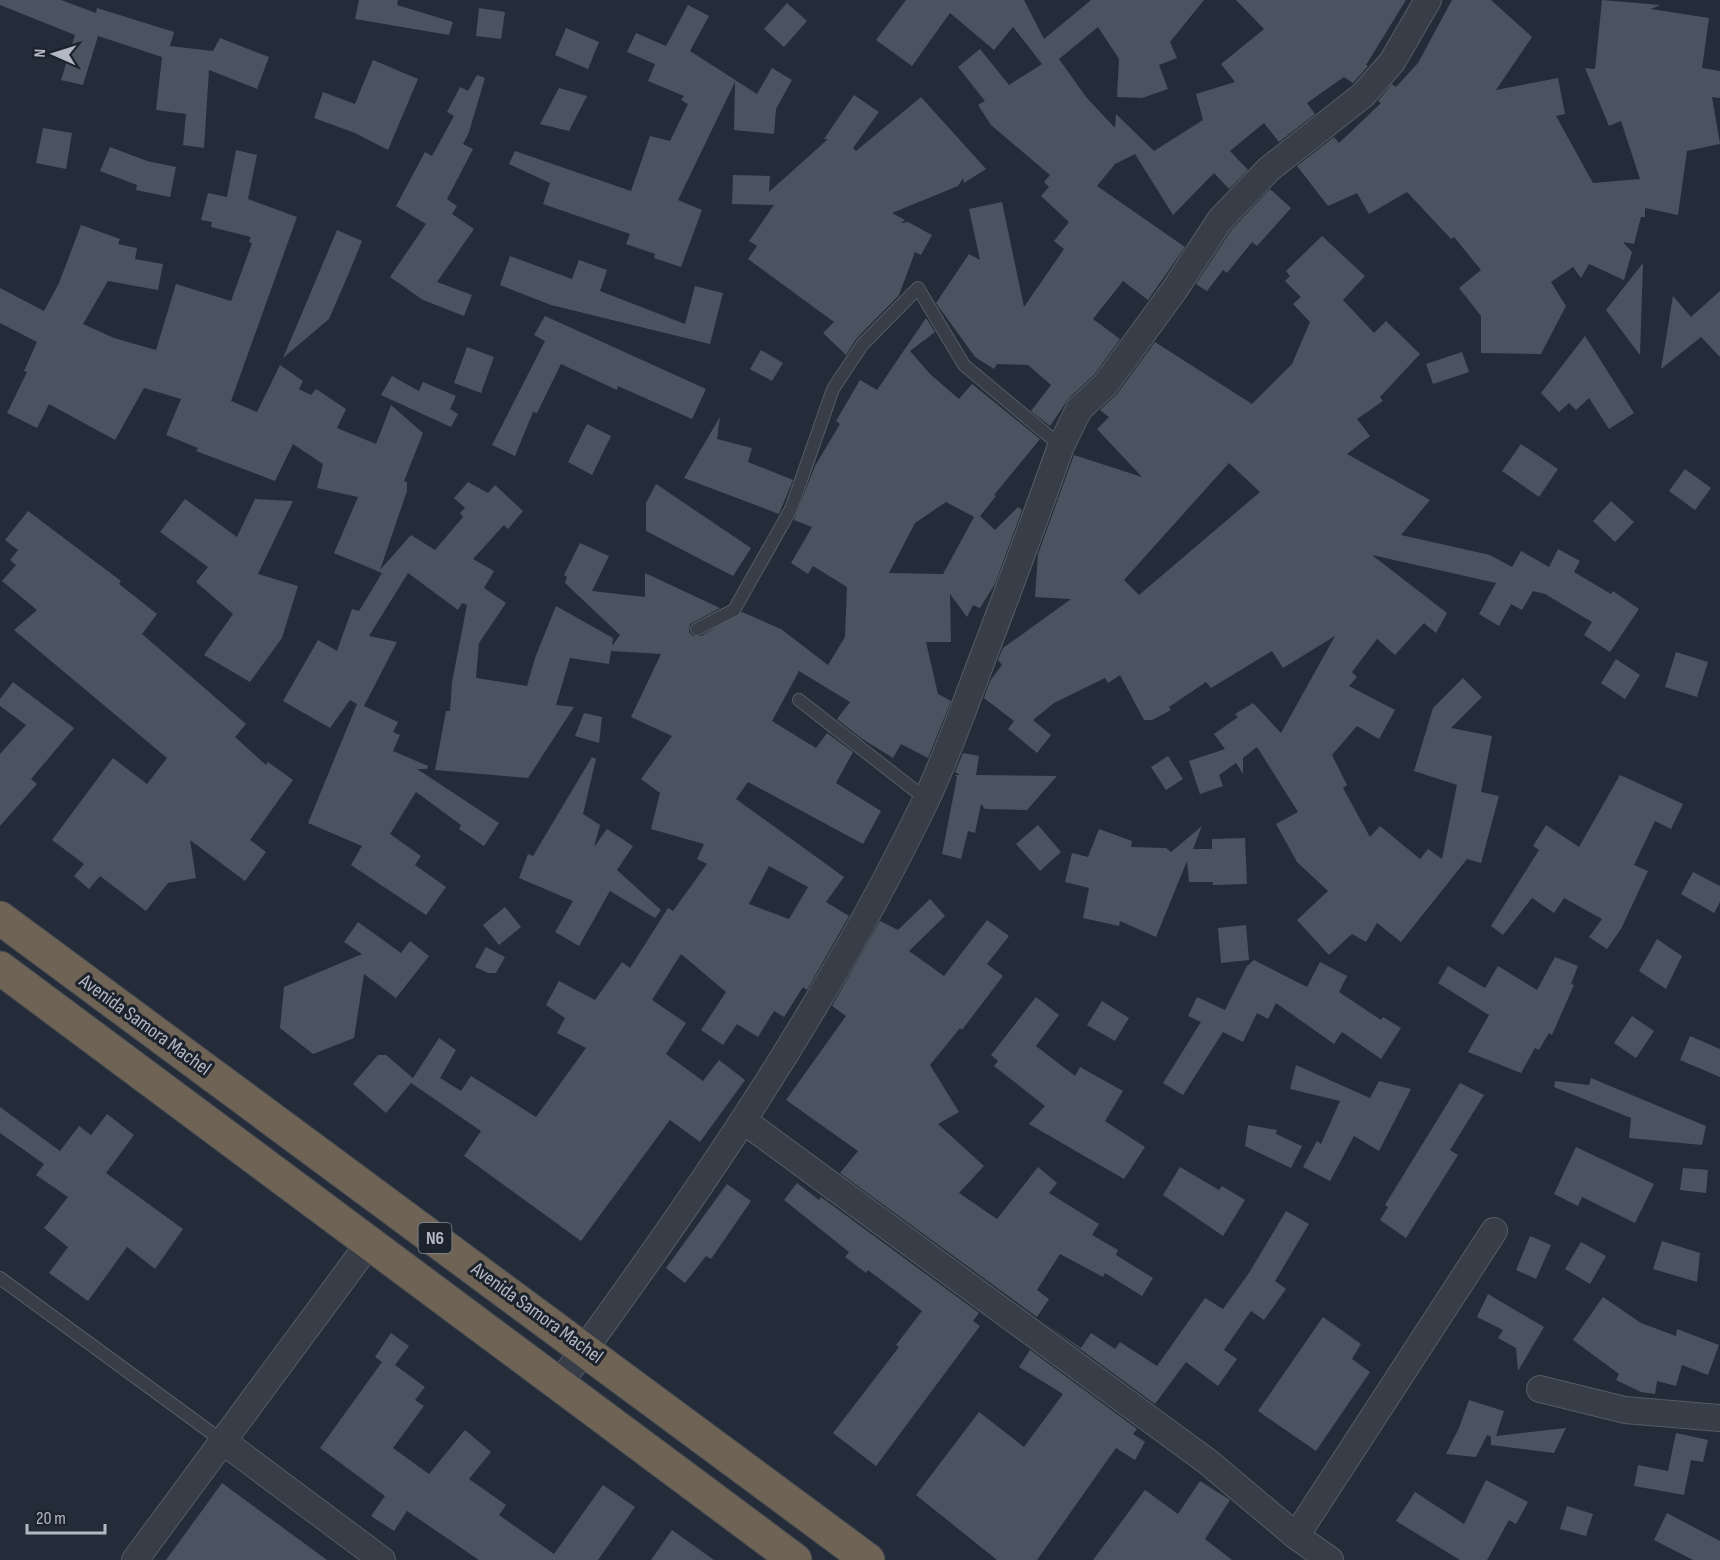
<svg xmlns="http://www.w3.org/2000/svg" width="1720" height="1560" font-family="'Sofia Sans Condensed',sans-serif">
	<rect width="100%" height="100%" fill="#232c38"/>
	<!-- building -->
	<g fill="#4a5461" fill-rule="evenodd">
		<path d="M0,0H61L96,13L97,8L174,32L170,46L213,51L220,38L269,57L257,89L209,70L204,148L183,145L186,114L156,110L162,57L98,36L83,85L61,80L75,35L0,5Z"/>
		<path d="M359,0H398L397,5L453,22L449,35L355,19Z"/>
		<path d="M906,0H1024L1044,39L1091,0H1204L1170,42L1177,58L1159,65L1168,89L1142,98L1117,97L1119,59L1098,27L1059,59L1086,97L1115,128L1116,114L1154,151L1203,120L1196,94L1235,82L1221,64L1264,29L1236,0H1406L1366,65L1368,66L1353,83L1344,77L1307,103L1315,114L1279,142L1264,123L1230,151L1248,170L1229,189L1214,173L1173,215L1135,154L1115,164L1097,186L1185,247L1148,300L1123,281L1093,319L1120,339L1094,375L1069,398L1050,426L1031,411L1051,385L1028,365L997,364L994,369L975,357L936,303L969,254L980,260L969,209L1002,202L1024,307L1064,249L1054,241L1069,222L1041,196L1049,187L1044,182L1050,175L991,125L978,105L985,101L958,67L980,49L1009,85L1042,64L1013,27L994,50L950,13L912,66L876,40Z"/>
		<path d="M1452,0H1491L1532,37L1496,90L1558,78L1565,114L1556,116L1593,183L1640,179L1621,121L1609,126L1585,68L1595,69L1602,0L1660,5L1651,9L1709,18L1702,68L1720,71V98L1712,97L1720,144L1687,151L1678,215L1645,208V217H1641L1634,244L1623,242L1632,252L1624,280L1589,264L1581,278L1573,267L1551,282L1566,306L1541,354L1481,353V316L1459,288L1481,270L1454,237L1451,239L1407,192L1369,214L1357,193L1328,206L1297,166L1334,137L1339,143L1381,103L1378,101L1392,84L1396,87L1418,63Z"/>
		<path d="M787,3L807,21L784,47L764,29Z"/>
		<path d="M688,5L709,16L690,51L757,94L772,68L792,80L776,109L774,134L734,130L735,82L678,200L702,210L681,267L654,258L655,254L626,244L630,234L543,204L550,183L509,164L515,151L631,191L650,136L670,141L688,104L681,100L684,96L648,81L655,64L627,52L636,33L666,46Z"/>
		<path d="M479,8L505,12L501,39L476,36Z"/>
		<path d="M566,28L599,42L588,69L555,55Z"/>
		<path d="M373,60L418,79L388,150L355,133L314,118L323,92L355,104Z"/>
		<path d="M477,75L485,78L469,132L463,144L473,149L447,199L457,206L452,214L474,229L437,282L472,295L464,316L423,300L390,277L426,224L396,206L425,152L432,156L454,116L447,112L460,87L468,91Z"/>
		<path d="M559,88L587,96L569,131L540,124Z"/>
		<path d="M854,95L879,112L853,148L856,151L921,97L986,169L964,183L963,178L958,186L892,213L905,220L901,223L908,222L932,235L921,255L915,252L899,295L856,339L846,355L823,333L834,322L748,259L757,246L749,241L774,205L732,204L733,175L770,176L769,192L828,139H824Z"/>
		<path d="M43,128L72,133L66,169L36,163Z"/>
		<path d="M110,147L147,161L176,167L170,197L136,190L137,185L100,171Z"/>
		<path d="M236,150L257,155L248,199L297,217L231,401L257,412L280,365L303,381L299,389L311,395L316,389L346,409L337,428L376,444L391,405L423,433L404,481L407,482V491L380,570L411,535L435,550L463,517L460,513L465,508L454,498L468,482L488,493L495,485L523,511L508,529L504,525L473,559L494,571L484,588L506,603L479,643L476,678L527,686L535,658L556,606L613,638L612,646L620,635L565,583L567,577L564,575L580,543L609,556L592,591L645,597V573L720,608L690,624L689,632L693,636H701L742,612L781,629L828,665L845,637L847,587L813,566L808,574L791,563L812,527L794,520L815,466L840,424L836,421L860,380L877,390L926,318L935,332L910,351L930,374L959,399L972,384L1040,439L994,495L996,496L980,516L995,530L1018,507L1022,510L995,584L980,608L973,605L967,617L950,594L951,642H926L938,694L951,701L928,758L901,744L893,758L861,738L837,719L850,702L799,671L772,721L816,748L827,733L853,752L836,783L881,811L863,844L748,782L736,799L844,877L826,902L849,916L807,990L803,987L784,1017L774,1011L758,1037L737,1024L723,1045L701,1030L726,992L681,954L652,1000L686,1023L666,1054L703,1081L719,1060L745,1080L700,1142L670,1120L581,1241L464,1156L481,1131L411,1083L386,1113L353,1084L378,1055H386L413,1078L439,1038L456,1050L440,1078L461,1091L471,1076L536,1117L586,1048L557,1033L565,1018L546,1005L559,981L595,1000L622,962L630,968L668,908L673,911L707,864L697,859L704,844L651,829L660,793L641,779L672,736L631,717L661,654L611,651L609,664L570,658L556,705L574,707L528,778L435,770L446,711H450L452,682L467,605L462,603L458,610L408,573L369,636L397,642L364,706L398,722L393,732L400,735L393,751L428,766L427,769H417L499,823L484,846L459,829L461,825L416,792L390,834L421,856L415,865L446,887L426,915L351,865L362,846L308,823L357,704L350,700L330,728L283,701L318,640L337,651L352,609L359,611L382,573L334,553L358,497L317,488L323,464L293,444L275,481L196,451L198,448L166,435L181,399L144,388L115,440L49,404L37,428L7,413L27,372L24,371L37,342L0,323V288L44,311L59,283L81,225L120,239L118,244L137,248L135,259L163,264L158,290L108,281L83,324L114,338L156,350L176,284L231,301L252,243L249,242L251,237L211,227L212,222L201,220L208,193L227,197ZM946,502L974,517L943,574L889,573L915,523ZM769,866L808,887L789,919L749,904Z"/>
		<path d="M1270,189L1291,208L1257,246L1252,242L1227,273L1223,270L1207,291L1196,284L1232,229Z"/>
		<path d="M337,230L362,241L351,268L329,319L283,358Z"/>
		<path d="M1322,236L1365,276L1343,300L1374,333L1386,321L1420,354L1380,397L1383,401L1357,419L1370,436L1347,454L1430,500L1401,535L1490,555L1512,567L1521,551L1549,567L1558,549L1580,561L1574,572L1611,594L1613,591L1639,609L1610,652L1584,635L1592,622L1545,594L1533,591L1522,610L1511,604L1499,626L1479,614L1496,583L1372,555L1447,613L1436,633L1424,623L1395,655L1377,639L1352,672L1357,677L1349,686L1395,710L1379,739L1357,726L1332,755L1347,785L1343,788L1370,837L1380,826L1420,859L1428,849L1442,859L1457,785L1414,771L1433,708L1463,678L1482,697L1451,728L1492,736L1481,792L1499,796L1481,863L1467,859L1401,942L1377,923L1366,942L1352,934L1329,955L1297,920L1328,891L1297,862L1276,824L1298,812L1257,747L1243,758V774L1236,763L1219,775L1223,786L1200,794L1189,761L1225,749L1214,734L1238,717L1235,714L1253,703L1281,733L1335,636L1283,668L1272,651L1211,688L1206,682L1169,707L1171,710L1152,720H1144L1120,675L1108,683L1105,678L1054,703L1033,720L1051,735L1037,753L1008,729L1014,721L984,698L990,681L1002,665L998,660L1003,648L1071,599L1035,597L1038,554L1074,455L1142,477L1097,429L1109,417L1100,410L1117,394L1155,342L1252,404L1292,364L1310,322L1293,304L1301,297L1285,281L1290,276L1286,271ZM1229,463L1260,492L1139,595L1124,580Z"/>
		<path d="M510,256L572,279L579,260L607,270L600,291L685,324L695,286L723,293L710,344L551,305L500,285Z"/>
		<path d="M1643,263L1640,355L1606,310Z"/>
		<path d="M1720,291V357L1701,337L1661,369L1673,296L1691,317Z"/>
		<path d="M545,316L706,389L692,419L618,386L617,390L561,364L537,413L533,412L515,456L492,445L545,341L534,335Z"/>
		<path d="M1585,336L1634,413L1609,429L1589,398L1576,410L1569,403L1559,412L1541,393Z"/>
		<path d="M467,347L494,357L481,393L454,383Z"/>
		<path d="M761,350L783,363L772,381L750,369Z"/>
		<path d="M1462,352L1469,372L1433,384L1426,364Z"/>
		<path d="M392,376L419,391L423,382L456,396L450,409L458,414L451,427L381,395Z"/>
		<path d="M720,417L717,439L752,448L748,462L793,480L779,514L684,478Z"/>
		<path d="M587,424L611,436L592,475L568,462Z"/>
		<path d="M1521,444L1558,469L1539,497L1502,471Z"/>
		<path d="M1685,469L1711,488L1695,510L1669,491Z"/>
		<path d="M656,484L751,548L733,576L646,531V503Z"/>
		<path d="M185,499L237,537L255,499L293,501L258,574L298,586L282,638L250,682L204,655L233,614L196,582L208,567L160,532Z"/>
		<path d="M1611,501L1634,522L1615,542L1593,521Z"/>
		<path d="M28,511L121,581L119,584L157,614L142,634L246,724L235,737L266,765L268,762L293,780L250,840L266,852L245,881L190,840L196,878L168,883L146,911L100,876L89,889L74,876L84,864L52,840L113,758L147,784L167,758L14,630L37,610L2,581L16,565L10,560L18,550L5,540Z"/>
		<path d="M1676,652L1708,662L1697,697L1665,687Z"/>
		<path d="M1616,659L1640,675L1625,699L1601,683Z"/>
		<path d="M13,682L74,728L31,779L37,784L0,826V754L26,725L0,706V699Z"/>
		<path d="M584,713L602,717L599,743L575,736Z"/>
		<path d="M963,753L979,756L976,775L1057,776L1027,810L985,809L981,804L975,833L968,831L961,859L942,854L957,777L955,775H960L955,772Z"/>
		<path d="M1168,756L1183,779L1166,790L1151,767Z"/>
		<path d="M592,757L596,759L583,814L600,825L594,847L607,829L633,846L617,870L661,910L655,918L610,891L579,946L555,932L573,901L519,878L528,854L533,856Z"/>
		<path d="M1620,775L1683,804L1671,829L1655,821L1634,865L1648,871L1621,929L1607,949L1589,937L1602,919L1564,898L1554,913L1532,898L1503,935L1491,926L1539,850L1533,846L1546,825L1579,847Z"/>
		<path d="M1038,825L1061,852L1040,871L1016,844Z"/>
		<path d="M1202,826L1193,849H1212V839L1245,838L1247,884L1213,885V882H1189L1187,861L1156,937L1120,921L1119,926L1083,918L1089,888L1065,882L1072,853L1088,857L1099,829L1132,841L1131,847L1166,848L1171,852Z"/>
		<path d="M1693,872L1720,886V902L1714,913L1681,894Z"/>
		<path d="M930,899L945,916L909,951L944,976L987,920L1009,936L987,964L1003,976L962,1030L960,1028L930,1065L959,1112L938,1124L984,1166L959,1193L997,1219L1038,1167L1057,1183L1049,1193L1099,1224L1092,1235L1118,1250L1116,1255L1153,1278L1142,1296L1105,1273L1103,1277L1060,1254L1037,1290L1049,1299L1037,1317L840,1173L858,1151L786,1100L846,1016L832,1006L880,921L898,930Z"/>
		<path d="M505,907L521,927L499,945L483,925Z"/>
		<path d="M358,922L401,953L410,941L429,956L396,998L364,974L354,1038L313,1054L280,1028L284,987L362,954L344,942Z"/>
		<path d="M1246,925L1249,960L1221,963L1218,928Z"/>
		<path d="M1657,939L1682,956L1666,989L1639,971Z"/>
		<path d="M486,947L505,957L496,973H488L475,967Z"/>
		<path d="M1555,957L1578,966L1571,984L1574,985L1552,1035L1549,1033L1539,1050L1535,1048L1521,1073L1468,1052L1489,1015L1438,983L1448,966L1485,988L1498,966L1537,990Z"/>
		<path d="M1254,960L1307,987L1320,962L1347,976L1339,992L1381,1020L1383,1017L1401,1028L1381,1059L1342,1032L1334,1044L1276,1003L1268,1019L1257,1013L1243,1042L1223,1032L1183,1095L1163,1083L1201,1022L1188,1016L1197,997L1225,1010L1247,966Z"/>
		<path d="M1036,997L1059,1015L1036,1046L1075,1076L1080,1067L1123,1091L1105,1121L1145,1147L1124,1179L1029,1124L1045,1106L994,1066L998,1061L991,1055Z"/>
		<path d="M1102,1001L1129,1018L1115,1041L1087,1025Z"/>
		<path d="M1632,1016L1654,1031L1636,1058L1614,1043Z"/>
		<path d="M1690,1036L1720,1049V1077L1680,1060Z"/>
		<path d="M1296,1065L1370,1098L1379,1081L1411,1089L1379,1151L1354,1136L1330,1181L1303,1167L1317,1141L1321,1144L1340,1101L1290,1089Z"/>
		<path d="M1591,1078L1706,1126L1702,1145L1629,1138L1631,1118L1554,1087L1555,1081L1589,1085Z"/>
		<path d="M1460,1083L1484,1095L1450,1150L1458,1155L1406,1238L1380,1220L1388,1207L1385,1205Z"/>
		<path d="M0,1107L60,1151L79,1126L91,1135L107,1114L134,1135L106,1173L183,1229L155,1269L127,1247L88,1301L49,1273L68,1247L44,1228L68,1197L36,1175L44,1164L0,1133Z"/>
		<path d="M1248,1125L1277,1130L1276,1134L1302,1146L1291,1168L1245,1146Z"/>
		<path d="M1576,1147L1654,1184L1635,1223L1582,1197L1578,1206L1554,1194Z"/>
		<path d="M1180,1167L1219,1190L1222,1186L1245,1200L1223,1236L1163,1195Z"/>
		<path d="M1683,1168L1708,1170L1706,1193L1680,1190Z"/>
		<path d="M797,1183L819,1200L821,1197L979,1313L973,1321L980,1326L876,1466L833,1433L899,1347L896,1345L922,1311L868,1270L866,1273L845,1257L849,1252L784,1200Z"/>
		<path d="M727,1184L751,1201L711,1259L706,1256L685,1283L666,1268Z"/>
		<path d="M1286,1211L1309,1224L1275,1281L1286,1289L1264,1320L1251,1311L1224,1350L1237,1359L1218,1386L1186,1362L1155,1404L1046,1324L1081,1348L1091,1333L1115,1349L1120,1342L1157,1366L1205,1298L1223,1309L1249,1273Z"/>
		<path d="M1530,1236L1551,1245L1536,1279L1516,1270Z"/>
		<path d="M1662,1241L1700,1253L1697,1282L1653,1269Z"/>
		<path d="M1581,1242L1606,1256L1590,1284L1565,1269Z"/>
		<path d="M1488,1294L1544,1327L1518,1371L1516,1348L1498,1338L1503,1330L1477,1317Z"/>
		<path d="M1603,1297L1641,1323L1676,1336L1677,1329L1719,1345L1708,1375L1682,1365L1676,1386L1657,1381L1655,1394L1641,1392L1616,1380L1619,1374L1573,1340Z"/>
		<path d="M1323,1317L1361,1344L1352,1359L1370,1372L1316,1451L1258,1411Z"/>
		<path d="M391,1333L409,1346L395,1365L425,1387L415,1400L424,1406L393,1448L429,1474L465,1430L491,1452L469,1479L506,1505L499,1515L554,1554L603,1485L635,1507L598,1560H479L407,1511L394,1531L371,1516L385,1496L320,1448L382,1362L375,1357Z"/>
		<path d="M1030,1350L1137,1429L1133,1434L1145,1442L1135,1460L1116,1448L1037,1560H997L916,1495L979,1412L1024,1447L1063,1394L1019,1367Z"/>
		<path d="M1469,1400L1504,1411L1496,1436L1566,1428L1554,1453L1491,1445V1437L1487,1435L1476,1457L1446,1454L1459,1428Z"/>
		<path d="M1676,1433L1708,1440L1703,1462L1691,1460L1684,1495L1634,1486L1638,1465L1668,1471Z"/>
		<path d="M1486,1480L1528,1502L1516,1524L1509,1520L1487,1560H1460L1396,1521L1415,1492L1464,1524Z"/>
		<path d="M1200,1481L1230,1500L1205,1539L1232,1560H1093L1145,1490L1178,1514Z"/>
		<path d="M222,1483L327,1560H166Z"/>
		<path d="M1567,1506L1593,1514L1586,1536L1560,1529Z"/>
		<path d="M1667,1513L1720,1541V1560H1693L1654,1540Z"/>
		<path d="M672,1530L714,1560H651Z"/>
	</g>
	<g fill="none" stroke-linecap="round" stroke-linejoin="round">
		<defs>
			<g id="lane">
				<path d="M697,629L734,610L791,509L833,389L862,345L918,288L964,365L1061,446"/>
				<path d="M799,700L926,799"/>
				<path d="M0,1278L224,1442"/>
			</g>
			<g id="street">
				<path d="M744,1121L1208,1462L1296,1536L1330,1560"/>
				<path d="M559,1384C695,1199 825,1009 925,802C945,760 961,716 977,673C1006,597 1034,522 1061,446L1079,409L1105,385L1175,289L1220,220L1269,169L1363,95L1392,62L1428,0"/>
				<path d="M1540,1389L1625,1410L1720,1418"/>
				<path d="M224,1442L382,1560"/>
				<path d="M1296,1536L1494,1231"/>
				<path d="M135,1560L370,1242"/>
			</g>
			<g id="highway">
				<path d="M0,918L868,1560"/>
				<path d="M0,968L795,1560"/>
			</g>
		</defs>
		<!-- lane casing -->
		<use href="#lane" stroke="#555c66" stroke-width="14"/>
		<!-- street casing -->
		<use href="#street" stroke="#555c66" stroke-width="28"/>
		<!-- highway casing -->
		<use href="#highway" stroke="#424953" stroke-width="35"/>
		<!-- lane -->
		<use href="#lane" stroke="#373e48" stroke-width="12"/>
		<!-- street -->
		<use href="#street" stroke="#373e48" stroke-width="26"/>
		<!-- highway -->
		<use href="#highway" stroke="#6e6354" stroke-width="33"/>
	</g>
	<g text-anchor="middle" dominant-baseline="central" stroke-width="6" stroke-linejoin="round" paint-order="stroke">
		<!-- shield labels -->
		<rect fill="#1c232d" stroke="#858c97" stroke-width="1.5" x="418.5" y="1223" width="33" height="30" rx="4.5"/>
		<g font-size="18" font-weight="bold" fill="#b2b9c4">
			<text x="435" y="1238">N6</text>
		</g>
		<!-- street labels -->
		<g font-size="20" fill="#b2b9c4" stroke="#1c232d">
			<text transform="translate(145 1025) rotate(36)">Avenida Samora Machel</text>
			<text transform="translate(537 1313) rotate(36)">Avenida Samora Machel</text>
		</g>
	</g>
	<!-- north arrow -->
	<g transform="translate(54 54) rotate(273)" stroke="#1c232d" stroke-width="4.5" paint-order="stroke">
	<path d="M0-4.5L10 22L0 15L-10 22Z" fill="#b2b9c4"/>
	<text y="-9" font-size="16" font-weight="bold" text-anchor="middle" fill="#b2b9c4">N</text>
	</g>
	<!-- scale -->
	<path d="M27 1524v9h78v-9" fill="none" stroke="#b2b9c4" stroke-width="3"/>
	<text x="36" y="1524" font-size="18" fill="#b2b9c4" stroke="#1c232d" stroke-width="4.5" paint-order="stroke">20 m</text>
</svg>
